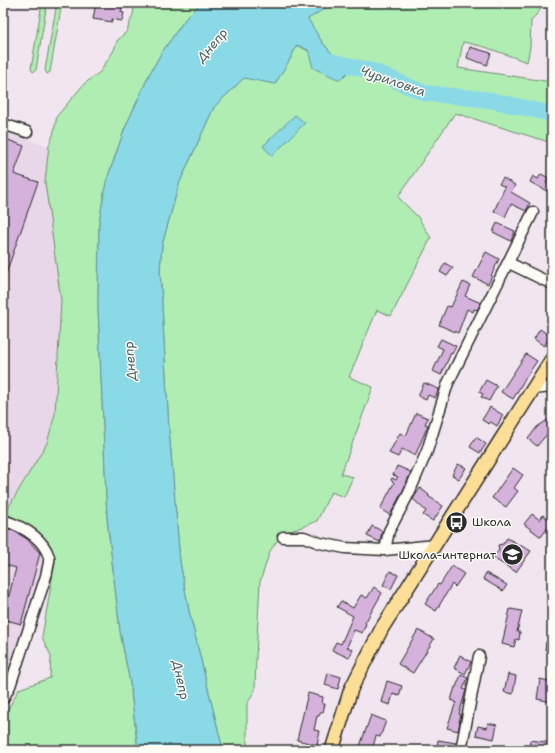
<svg xmlns="http://www.w3.org/2000/svg" width="555" height="753" font-family="'Shantell Sans',sans-serif">
	<rect width="100%" height="100%" fill="#f1e6ef"/>
	<filter id="ink" filterUnits="userSpaceOnUse"><feTurbulence type="fractalNoise" baseFrequency=".025" numOctaves="2"/><feDisplacementMap in="SourceGraphic" scale="8" xChannelSelector="R" yChannelSelector="G"/><feConvolveMatrix kernelMatrix="1 2 1 2 8 2 1 2 1" color-interpolation-filters="sRGB"/></filter>
	<g filter="url(#ink)">
		<!-- built -->
		<g fill="#e8d6e9">
			<path d="M3,132L45,145H49L45,182L61,301L55,414L47,443L5,513L3,512Z"/>
			<path d="M3,527L31,535L45,558L12,681L3,698Z"/>
		</g>
		<!-- green -->
		<g fill="#b0edb3" stroke="#6e8c6f">
			<path d="M42,3H47L36,70L33,72L31,69Z"/>
			<path d="M57,3H62L50,72L47,74L45,70Z"/>
			<path d="M135,3H201L186,18L162,52L150,73L125,128L106,182L99,223L98,307L107,518L120,631L130,683L138,750H3V718L19,689L50,678L51,656L42,637L55,562L51,548L43,537L31,528L5,513L47,443L55,414L61,301L45,182L49,145L53,135L57,116L84,84L100,72L114,50L117,41L127,31L133,14Z"/>
			<path d="M333,3H539L544,5L531,21L530,47L527,62L485,47L463,42L458,68L552,82V143L455,113L398,197L418,217L431,238L391,316L377,310L349,377L373,387L341,474L353,477L344,497L331,492L317,521L281,535L270,551L260,582L256,657L255,690L247,704V746L246,750H223L189,611L180,562L169,429L160,270L162,245L179,184L214,107L244,78L289,61L297,45L348,72L322,42L307,19Z"/>
		</g>
		<!-- water -->
		<g fill="#8ad9e7" stroke="#64939c">
			<path d="M201,3H333L308,19L322,42L348,72L340,80L313,68L308,50L297,45L289,61L275,84L244,78L214,107L179,184L162,245L160,270L169,429L180,562L189,611L223,750H138L130,683L120,631L107,518L98,307L99,223L106,182L125,128L150,73L162,52L186,18Z"/>
			<path d="M295,115L305,123L272,156L263,146Z"/>
		</g>
		<g fill="none" stroke-linecap="round" stroke-linejoin="round">
			<!-- river -->
			<path stroke="#8ad9e7" stroke-width="16" d="M322,59L376,72L424,93L490,100L552,114"/>
		</g>
		<!-- building -->
		<g fill="#d4b2dc" stroke="#2b2b2b">
			<path d="M96,3H123L121,12L124,13L122,21L112,19V22L93,19Z"/>
			<path d="M470,47L491,53L487,65L467,58Z"/>
			<path d="M3,138L24,146L14,174L38,182L4,279L3,278Z"/>
			<path d="M541,174L549,178L546,183L552,186V194L530,182L533,176L538,179Z"/>
			<path d="M503,178L515,185L511,192L530,203L526,211L511,204L505,217L494,211L505,187L499,184Z"/>
			<path d="M497,223L515,231L511,241L493,232Z"/>
			<path d="M486,252L499,259L491,276H492L488,284L473,277Z"/>
			<path d="M445,263L453,268L447,276L440,272Z"/>
			<path d="M463,282L470,285L465,296L481,303L477,310L474,309L473,312L467,309L458,333L439,325L447,306L451,307Z"/>
			<path d="M540,329L550,336L544,346L534,339Z"/>
			<path d="M441,339L456,346L452,354L451,353L441,375L433,371L443,349L437,346Z"/>
			<path d="M526,354L537,361L526,377L513,399L501,392Z"/>
			<path d="M486,380L497,386L489,401L481,397L483,394L479,392Z"/>
			<path d="M424,383L439,389L435,398L428,395L426,400L418,396Z"/>
			<path d="M490,407L503,415L497,426L491,422L489,424L482,420Z"/>
			<path d="M416,413L428,418L425,424L428,425L415,456L402,449L398,457L389,453L400,433L406,436Z"/>
			<path d="M552,417V430L548,433L537,446L528,439L537,427Z"/>
			<path d="M476,437L486,444L480,453L470,447Z"/>
			<path d="M458,464L466,468L459,479L452,475Z"/>
			<path d="M397,466L411,472L403,490L390,515L380,509L394,483L391,480L392,478L396,480L398,477L393,475Z"/>
			<path d="M513,468L523,475L514,488L518,491L506,507L492,498Z"/>
			<path d="M420,488L429,495L428,496L443,506L433,521L423,515L426,511L413,499Z"/>
			<path d="M532,514L540,520L543,515L552,522L541,537L524,524Z"/>
			<path d="M372,526L382,531L380,542L367,536Z"/>
			<path d="M3,528L14,531L27,539L40,553L21,624L3,619L16,568L3,564Z"/>
			<path d="M507,538L531,551L516,572L493,558L499,550L498,545L503,544Z"/>
			<path d="M452,566L464,574L455,587L452,584L436,611L425,604L438,584L440,585Z"/>
			<path d="M390,571L398,575L391,589L383,585Z"/>
			<path d="M486,573L507,585L503,591L483,579Z"/>
			<path d="M374,587L382,593L365,623L366,624L362,633L354,630L347,647L353,650L349,658L332,650L336,642L341,644L353,616L337,607L341,601L353,608L361,595L367,598Z"/>
			<path d="M510,609L522,611L517,632H520L519,640L516,639L514,647L502,644Z"/>
			<path d="M418,630L434,639L413,673L398,664Z"/>
			<path d="M546,642L552,643V651L545,650Z"/>
			<path d="M460,655L471,662L465,674L454,668Z"/>
			<path d="M328,673L341,677L338,689L325,685Z"/>
			<path d="M508,674L516,676L513,694L504,692Z"/>
			<path d="M461,675L468,678L463,689L466,690L459,714L461,715L459,722H460L458,731L447,728L456,702L451,700L455,687H456Z"/>
			<path d="M540,679L552,682V702L537,699Z"/>
			<path d="M387,681L402,686L399,696L393,694L390,705L381,702Z"/>
			<path d="M308,693L323,697L322,704H325L323,712H321L319,716H317L314,730L320,731L317,745L297,740Z"/>
			<path d="M371,715L386,721L380,737L376,736L372,750L360,746Z"/>
			<path d="M488,723L497,725L494,739L476,735L478,726L487,728Z"/>
			<path d="M438,740L456,743L455,750H437Z"/>
			<path d="M530,740L552,743V750H529Z"/>
		</g>
		<g fill="none" stroke-linecap="round" stroke-linejoin="round">
			<defs>
				<g id="minor">
					<path d="M3,124L27,132"/>
					<path d="M509,263L552,284"/>
					<path d="M532,389L552,387"/>
					<path d="M3,520C21,526 43,537 49,557C50,562 47,570 46,576L10,686L3,699"/>
					<path d="M283,537H304L320,543L345,548L385,550L435,545"/>
					<path d="M385,550L389,531L409,493L427,451L448,383L533,212"/>
					<path d="M461,750L479,656"/>
				</g>
				<path id="major" d="M332,750L351,689L382,628L552,359"/>
			</defs>
			<!-- minor casing -->
			<use href="#minor" stroke="#2b2b2b" stroke-width="13"/>
			<!-- major casing -->
			<use href="#major" stroke="#2b2b2b" stroke-width="16"/>
			<!-- minor -->
			<use href="#minor" stroke="#fdfcf7" stroke-width="10"/>
			<!-- major -->
			<use href="#major" stroke="#fdde96" stroke-width="13"/>
		</g>
	</g>
	<!-- icons -->
	<defs>
		<symbol id="bus-disc" viewBox="-11 -11 22 22"><circle r="9.5" fill="#2b2b2b" stroke="#fdfcf7"/><path d="M-5-6H5V4H4V6H2V4H-2V6H-4V4H-5ZM-3.5-4V0h7V-4ZM-3.5 1.2v1.5H-2V1.2ZM2 1.2v1.5H3.5V1.2Z" fill="#fff"/></symbol>
		<symbol id="school-disc" viewBox="-11 -11 22 22"><circle r="9.5" fill="#2b2b2b" stroke="#fdfcf7"/><path d="M0-5L7-2L0 1L-7-2ZM-4 1L0 2.5L4 1V4Q0 6-4 4Z" fill="#fff"/></symbol>
	</defs>
	<g fill-rule="evenodd">
		<use href="#bus-disc" x="444" y="510" width="25" height="25"/>
		<use href="#school-disc" x="500" y="542" width="25" height="25"/>
	</g>
	<g text-anchor="middle" dominant-baseline="central" stroke-width="3" stroke-linejoin="round" paint-order="stroke">
		<!-- poi labels -->
		<g font-size="12" fill="#2b2b2b" stroke="#fdfcf7" text-anchor="start">
			<text x="472" y="522">Школа</text>
			<text x="496" y="555" text-anchor="end">Школа-интернат</text>
		</g>
		<!-- water labels -->
		<g font-size="13" font-style="italic" fill="#485f63" stroke="#fdfcf7">
			<text transform="translate(212 45) rotate(-49)">Днепр</text>
			<text transform="translate(393 81) rotate(19)">Чуриловка</text>
			<text transform="translate(130 361) rotate(-95)">Днепр</text>
			<text transform="translate(181 680) rotate(78)">Днепр</text>
		</g>
	</g>
	<!-- margin -->
	<rect width="555" height="753" fill="none" stroke="#fdfcf7" stroke-width="16"/>
	<rect x="8" y="8" width="539" height="737" fill="none" stroke="#2b2b2b" stroke-width="1.5" filter="url(#ink)"/>
</svg>
